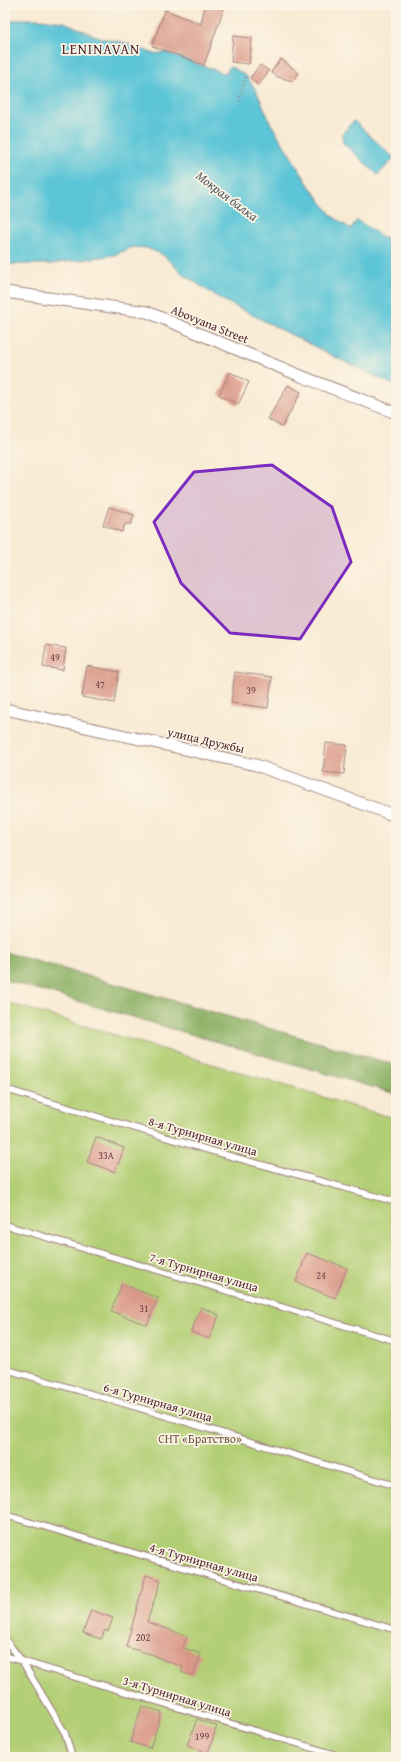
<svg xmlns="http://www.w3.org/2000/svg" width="401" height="1762" font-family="'Gentium Book Plus',serif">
	<rect width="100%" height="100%" fill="#fcf5e5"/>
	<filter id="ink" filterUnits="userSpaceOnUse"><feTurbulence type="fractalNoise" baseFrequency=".025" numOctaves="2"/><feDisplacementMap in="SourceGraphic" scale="8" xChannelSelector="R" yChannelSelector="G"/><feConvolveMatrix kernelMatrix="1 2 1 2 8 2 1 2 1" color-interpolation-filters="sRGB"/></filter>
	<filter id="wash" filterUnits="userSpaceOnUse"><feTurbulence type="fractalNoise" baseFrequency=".012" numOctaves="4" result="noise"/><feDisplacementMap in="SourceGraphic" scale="16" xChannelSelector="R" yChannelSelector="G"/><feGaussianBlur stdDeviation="0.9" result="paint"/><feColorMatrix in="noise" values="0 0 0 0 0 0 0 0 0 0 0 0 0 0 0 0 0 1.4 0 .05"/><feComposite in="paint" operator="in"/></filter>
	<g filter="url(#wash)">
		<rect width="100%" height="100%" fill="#f8ead3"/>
		<!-- green -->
		<path fill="#b3cf76" stroke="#7e7750" d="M5,1002L396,1119V1757H5Z"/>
		<!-- forest -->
		<path fill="#8eb267" stroke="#6c6849" d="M5,952L396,1065V1094L5,980Z"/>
		<!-- water -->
		<g fill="#5bc5d7" stroke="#527281">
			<path d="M21,19H41L64,22L100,38L121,42L155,54L165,52L226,74L229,66L237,70L246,76L256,90L271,124L308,184L332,216L351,229L357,220L396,246V386L343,361L219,298L184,275L163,255L147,248L133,247L114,255L52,264H5V22Z"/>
			<path d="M354,121L394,158L378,175L343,143L342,134Z"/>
		</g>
		<g id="blocks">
			<!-- building -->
			<g fill="#d99787">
				<path d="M205,5H225L204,65L152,46L165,10L201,24Z"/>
				<path d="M233,36L252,38L249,64L231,62Z"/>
				<path d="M281,59L299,73L293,81L278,77L271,72Z"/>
				<path d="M260,65L269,71L258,85L250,78Z"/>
				<path d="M230,372L249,382L238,405L219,395Z"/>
				<path d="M288,385L301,392L282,427L268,419Z"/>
				<path d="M109,507L134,515L131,524H125L122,532L103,525Z"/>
				<path d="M46,645L66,648L63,670L43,667Z"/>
				<path d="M87,666L119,672L114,703L82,697Z"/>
				<path d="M235,672L272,677L268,708L231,703Z"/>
				<path d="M326,743L347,745L344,774L323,772Z"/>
				<path d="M96,1137L124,1148L115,1172L87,1162Z"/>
				<path d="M307,1253L347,1268L335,1298L296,1282Z"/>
				<path d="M122,1284L158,1298L147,1325L111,1311Z"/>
				<path d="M201,1307L219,1315L209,1339L191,1332Z"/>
				<path d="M146,1575L161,1580L147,1622L187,1636L183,1648L201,1654L193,1676L181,1672L183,1667L156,1657L157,1656L126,1647Z"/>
				<path d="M91,1610L113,1618L108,1631L105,1630L101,1639L83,1633Z"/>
				<path d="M142,1706L162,1712L150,1748L130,1742Z"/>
				<path d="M197,1719L217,1726L208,1753L187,1745Z"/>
			</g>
		</g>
	</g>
	<g filter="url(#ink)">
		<use href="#blocks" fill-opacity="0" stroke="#a1847f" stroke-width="1"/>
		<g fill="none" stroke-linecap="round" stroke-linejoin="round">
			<defs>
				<g id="service">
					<path d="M5,1089L205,1149L396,1202"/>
					<path d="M5,1225L396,1341"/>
					<path d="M5,1369L143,1409L396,1486"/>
					<path d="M5,1515L396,1630"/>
					<path d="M5,1639L22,1661L65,1733L72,1757"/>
					<path d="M5,1656L343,1757"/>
				</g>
				<g id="minor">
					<path d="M5,292L147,312L301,376L396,413"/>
					<path d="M5,709L256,765L396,816"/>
				</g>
			</defs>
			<!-- service casing -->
			<use href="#service" stroke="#a1847f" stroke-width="8"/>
			<!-- minor casing -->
			<use href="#minor" stroke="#a1847f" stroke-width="13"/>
			<!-- path -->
			<path stroke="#a1847f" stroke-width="2.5" stroke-dasharray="1 3" stroke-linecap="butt" d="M239,101L246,76"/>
			<!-- service -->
			<use href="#service" stroke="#fff" stroke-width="5.5"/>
			<!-- minor -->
			<use href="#minor" stroke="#fff" stroke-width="11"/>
		</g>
	</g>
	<!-- marked area -->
	<path fill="#7b2cbf" fill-opacity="0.2" stroke="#7b2cbf" stroke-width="3" stroke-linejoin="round" d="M272,465L332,507L351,562L300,639L230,633L181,583L154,522L194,472Z"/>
	<g text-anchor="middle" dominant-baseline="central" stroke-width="3.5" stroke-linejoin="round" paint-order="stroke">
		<!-- number labels -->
		<g font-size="10" fill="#6e3d42">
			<text x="55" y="657">49</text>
			<text x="100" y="684">47</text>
			<text x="251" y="690">39</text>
			<text x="106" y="1155">33А</text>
			<text x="321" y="1275">24</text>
			<text x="144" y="1308">31</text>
			<text x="143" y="1637">202</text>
			<text x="202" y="1736">199</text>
		</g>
		<!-- street labels -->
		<g font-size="12" fill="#4a1f2b" stroke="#fcf5e5">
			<text transform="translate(210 324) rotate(22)">Abovyana Street</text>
			<text transform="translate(206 740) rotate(13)">улица Дружбы</text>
			<text transform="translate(203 1136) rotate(16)">8-я Турнирная улица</text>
			<text transform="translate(204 1272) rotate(16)">7-я Турнирная улица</text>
			<text transform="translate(158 1402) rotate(16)">6-я Турнирная улица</text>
			<text transform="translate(204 1562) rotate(16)">4-я Турнирная улица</text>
			<text transform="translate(177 1696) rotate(17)">3-я Турнирная улица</text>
		</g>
		<!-- park labels -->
		<g font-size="12" fill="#6a5442" stroke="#fcf5e5">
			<text x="200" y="1438">СНТ «Братство»</text>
		</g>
		<!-- water labels -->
		<g font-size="13" font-style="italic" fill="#505967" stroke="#fcf5e5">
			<text transform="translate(227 196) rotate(37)">Мокрая балка</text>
		</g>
		<!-- quarter labels -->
		<g font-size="14" letter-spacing="1" fill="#4a1f2b" stroke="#fcf5e5">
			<text x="101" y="49">LENINAVAN</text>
		</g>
	</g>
	<!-- margin -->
	<rect width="401" height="1762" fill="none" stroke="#fcf5e5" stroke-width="20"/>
</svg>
